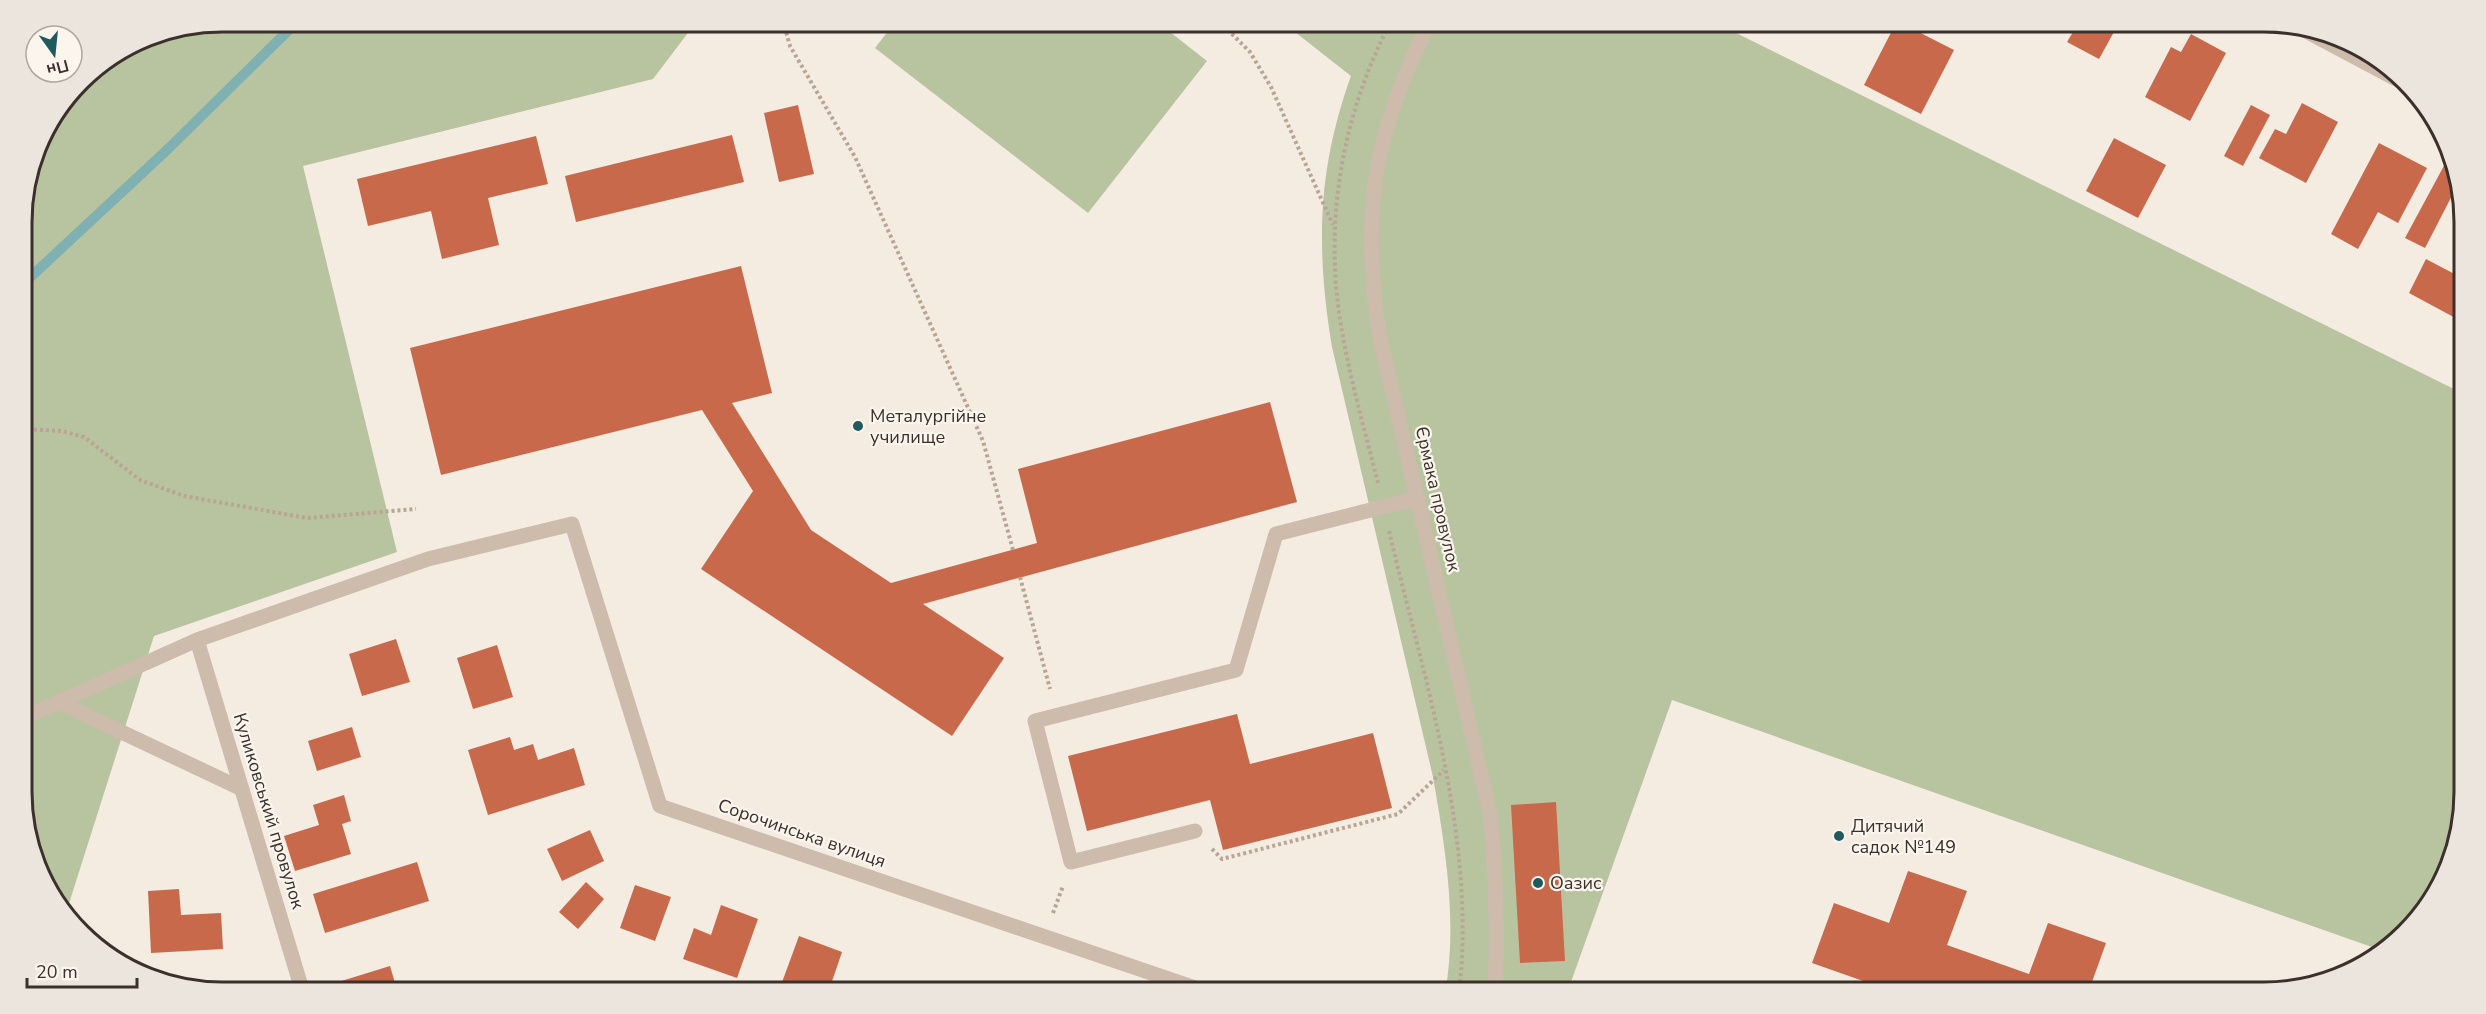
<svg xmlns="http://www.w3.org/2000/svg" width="2486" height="1014" font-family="'Nunito Sans',sans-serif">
	<rect width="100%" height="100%" fill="#f4ebe1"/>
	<!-- green -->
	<g fill="#b8c4a0">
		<path d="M222,21H697L653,79L303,166L397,552L154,636L65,916L23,819L21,208L42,133L89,71L145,36Z"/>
		<path d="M896,21H1156L1207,61L1088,213L875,48Z"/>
		<path d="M1281,21H1712L2464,394L2465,793L2450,869L2386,952L1672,700L1567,993H1445C1458,923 1445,846 1433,777L1332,347C1316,250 1317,170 1351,76Z"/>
	</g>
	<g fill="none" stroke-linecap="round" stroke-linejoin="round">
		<!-- stream -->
		<path stroke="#7fb0b2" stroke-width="10" d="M22,285L168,149L298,21"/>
	</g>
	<!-- building -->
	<g fill="#c8694b">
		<path d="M1897,21L1954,50L1921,114L1864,85Z"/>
		<path d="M2060,21H2120L2099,59L2067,42L2073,32L2059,24Z"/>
		<path d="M2191,34L2226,53L2190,121L2145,97L2171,47L2181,52Z"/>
		<path d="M2302,103L2338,122L2306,183L2259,158L2275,129L2286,134Z"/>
		<path d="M798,105L814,174L779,182L764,113Z"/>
		<path d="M2251,105L2270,115L2243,166L2224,156Z"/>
		<path d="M732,135L744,182L576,222L565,176Z"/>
		<path d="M536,136L548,184L488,198L499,245L442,259L431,211L368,226L357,179Z"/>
		<path d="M2114,138L2166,165L2138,218L2086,191Z"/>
		<path d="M2379,143L2427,168L2398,223L2378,212L2358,249L2331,234Z"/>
		<path d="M2446,162L2450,165L2458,184L2425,248L2405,238Z"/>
		<path d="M2426,259L2464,279V316L2461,321L2409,293Z"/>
		<path d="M741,266L772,393L732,403L811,530L891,583L1037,543L1018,469L1270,402L1297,502L923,604L1004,658L952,736L701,569L753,491L702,410L441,475L410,348Z"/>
		<path d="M2463,345H2464V378L2453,374Z"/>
		<path d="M396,639L410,682L362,696L349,654Z"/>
		<path d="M497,645L513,697L473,709L457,658Z"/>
		<path d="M1237,714L1250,764L1373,733L1392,808L1223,850L1210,800L1087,831L1068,756Z"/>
		<path d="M352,727L361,757L317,771L308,741Z"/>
		<path d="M510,737L514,750L533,744L538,760L574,748L585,785L488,815L468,750Z"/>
		<path d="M344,795L351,821L342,824L351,854L295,871L284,836L319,825L313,805Z"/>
		<path d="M1556,802L1565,961L1520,963L1511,805Z"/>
		<path d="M590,830L604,861L562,881L547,849Z"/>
		<path d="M417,862L429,901L325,933L313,894Z"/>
		<path d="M1908,871L1967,891L1947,945L2029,974L2048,923L2106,943L2088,993H1862L1866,982L1812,963L1834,903L1889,923Z"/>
		<path d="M586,882L604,899L578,929L559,912Z"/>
		<path d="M635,885L671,897L655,941L620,928Z"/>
		<path d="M179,889L181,915L221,913L223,949L151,953L148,891Z"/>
		<path d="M721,905L758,919L737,978L683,959L694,928L711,935Z"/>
		<path d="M799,936L842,952L828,993H802L781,985Z"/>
		<path d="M390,966L396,986L373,993H338L335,983Z"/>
		<path d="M968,987L985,993H966Z"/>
	</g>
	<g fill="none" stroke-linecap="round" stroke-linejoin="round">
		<!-- path -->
		<g stroke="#b9a596" stroke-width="4" stroke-dasharray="3 3" stroke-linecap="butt">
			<path d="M783,21L790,46L855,157L983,441L1013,550"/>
			<path d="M1219,21L1250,52L1271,87L1333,225"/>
			<path d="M22,429L62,431L84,437L140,480L184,496L307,518L416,509"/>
			<path d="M1378,483C1362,419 1342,353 1336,286C1329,193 1348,104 1391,21"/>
			<path d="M1389,531C1424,680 1477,839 1459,993"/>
			<path d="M1020,577L1050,689"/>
			<path d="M1212,849L1222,859L1398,814L1444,770"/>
			<path d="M1053,913L1063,886"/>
		</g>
		<!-- service -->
		<g stroke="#cdbbac" stroke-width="15">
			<path d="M58,702L242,789"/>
			<path d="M23,718L197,640"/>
			<path d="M1195,831L1071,862L1035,721L1236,670L1276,534L1418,498"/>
		</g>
		<!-- minor -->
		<g stroke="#cdbbac" stroke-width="15">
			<path d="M1430,21C1373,134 1360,213 1380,338L1490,813C1496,874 1498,932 1495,993"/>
			<path d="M2300,28L2396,79"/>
			<path d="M303,993L197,640L428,559L572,524L660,806L1210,993"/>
		</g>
	</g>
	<!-- markers -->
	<g fill="#1f5a5e" stroke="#fbf5ee" stroke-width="2">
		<circle cx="858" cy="426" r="6"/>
		<circle cx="1839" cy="836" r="6"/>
		<circle cx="1538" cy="883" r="6"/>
	</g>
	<g text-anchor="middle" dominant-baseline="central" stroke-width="4.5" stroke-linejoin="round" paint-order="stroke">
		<!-- poi labels -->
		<g font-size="18" fill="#3b302b" stroke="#fbf5ee" text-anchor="start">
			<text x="870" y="416">Металургійне<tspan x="870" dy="21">училище</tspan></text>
			<text x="1851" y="826">Дитячий<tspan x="1851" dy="21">садок №149</tspan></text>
			<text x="1550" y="883">Оазис</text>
		</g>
		<!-- street labels -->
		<g font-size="18" fill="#3b302b" stroke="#fbf5ee">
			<text transform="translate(1438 499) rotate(77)">Єрмака провулок</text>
			<text transform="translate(269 811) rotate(73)">Куликовський провулок</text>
			<text transform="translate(802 833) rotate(19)">Сорочинська вулиця</text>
		</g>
	</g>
	<!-- crop -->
	<path d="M0 0H2486V1014H0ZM222 32H2264A190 190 0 0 1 2454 222V792A190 190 0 0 1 2264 982H222A190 190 0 0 1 32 792V222A190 190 0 0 1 222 32Z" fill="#ece5de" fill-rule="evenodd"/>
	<path fill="none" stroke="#3b302b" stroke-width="3" d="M222 32H2264A190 190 0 0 1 2454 222V792A190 190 0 0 1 2264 982H222A190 190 0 0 1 32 792V222A190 190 0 0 1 222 32Z"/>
	<!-- north arrow -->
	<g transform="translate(54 54) rotate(165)"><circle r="28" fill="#fbf5ee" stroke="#aea6a0" stroke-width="1.5"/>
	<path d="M0-4.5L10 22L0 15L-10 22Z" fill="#1f5a5e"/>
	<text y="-9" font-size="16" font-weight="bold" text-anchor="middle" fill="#3b302b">Пн</text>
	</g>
	<!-- scale -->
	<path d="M27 978v9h110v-9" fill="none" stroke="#3b302b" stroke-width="3"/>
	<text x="36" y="978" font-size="18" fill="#3b302b" stroke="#fbf5ee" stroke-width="4.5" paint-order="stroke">20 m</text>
</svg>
